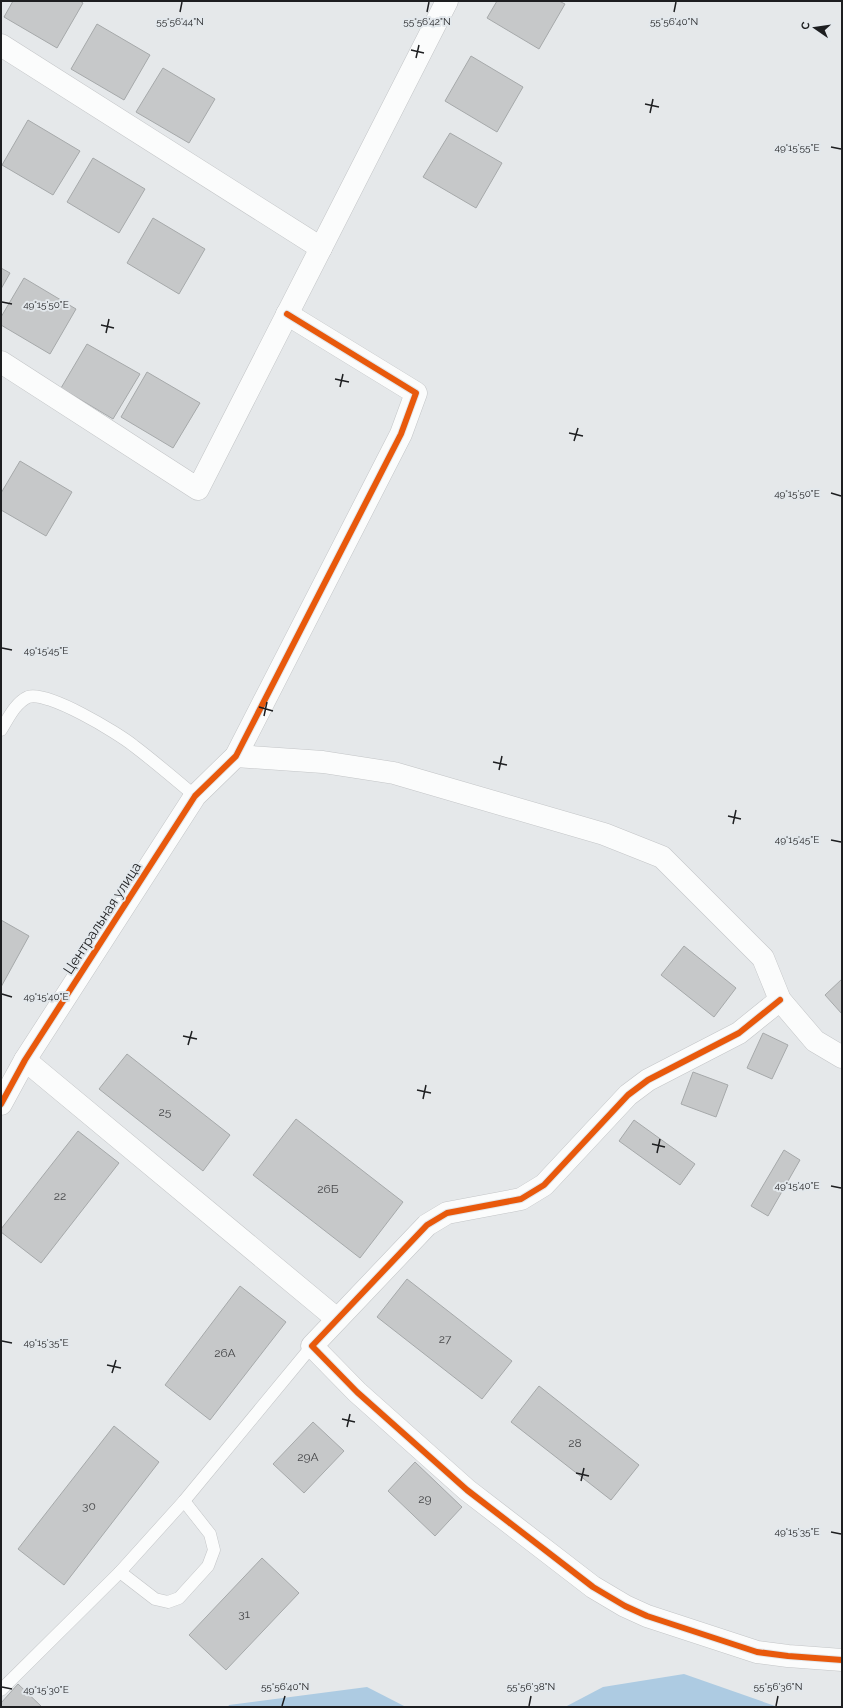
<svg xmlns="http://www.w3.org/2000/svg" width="843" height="1708" font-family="Raleway,sans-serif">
	<rect width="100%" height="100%" fill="#e5e8ea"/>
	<!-- forest -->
	<g fill="#adcbe2">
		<path d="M684,1674L778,1707H565L603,1687Z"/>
		<path d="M367,1687L406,1707H228L229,1705Z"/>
	</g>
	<!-- building -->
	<g fill="#c6c8c9" stroke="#a6a9aa">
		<path d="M13,1H80L83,3L57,48L4,17Z"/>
		<path d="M497,1H559L565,4L539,49L487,18Z"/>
		<path d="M97,24L150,55L124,100L71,69Z"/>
		<path d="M471,56L523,87L497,132L445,101Z"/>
		<path d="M163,68L215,99L189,143L136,112Z"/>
		<path d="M28,120L80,151L53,195L2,165Z"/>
		<path d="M450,133L502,163L476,208L423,177Z"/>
		<path d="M93,158L145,189L119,233L67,202Z"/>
		<path d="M153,218L205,249L179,294L127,263Z"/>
		<path d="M1,268L10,273L1,289Z"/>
		<path d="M24,278L76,309L50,354L1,325V317Z"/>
		<path d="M87,344L140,374L113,419L61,388Z"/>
		<path d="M147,372L200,403L173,448L121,417Z"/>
		<path d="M20,461L72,492L46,536L1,510V493Z"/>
		<path d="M1,920L29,936L1,987Z"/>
		<path d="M684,946L736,988L714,1017L661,975Z"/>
		<path d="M842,979V1014L825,995Z"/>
		<path d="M763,1033L788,1045L772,1079L747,1068Z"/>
		<path d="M127,1054L230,1135L203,1171L99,1089Z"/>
		<path d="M693,1072L728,1085L716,1117L681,1104Z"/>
		<path d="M296,1119L403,1202L360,1258L253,1175Z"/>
		<path d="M634,1120L695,1164L680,1185L619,1141Z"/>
		<path d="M78,1131L119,1163L41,1263L1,1232V1229Z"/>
		<path d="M784,1150L800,1160L768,1216L751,1206Z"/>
		<path d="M407,1279L512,1361L482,1399L377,1317Z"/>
		<path d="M240,1286L286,1322L210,1420L165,1385Z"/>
		<path d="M539,1386L639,1465L611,1500L511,1422Z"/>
		<path d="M313,1422L344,1451L304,1493L273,1464Z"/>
		<path d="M114,1426L159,1462L64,1585L18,1549Z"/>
		<path d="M415,1462L462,1507L435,1536L388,1491Z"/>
		<path d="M262,1558L299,1593L226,1670L189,1635Z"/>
		<path d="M18,1684L42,1707H1V1703Z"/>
	</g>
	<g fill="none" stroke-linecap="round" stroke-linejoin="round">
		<defs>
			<g id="service">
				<path d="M1,730C8,719 15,703 28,697C47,690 118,733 134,746C155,762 175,779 195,796"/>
				<path d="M120,1572L155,1599L168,1602L179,1598L208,1566L214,1550L210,1534L184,1501"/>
				<path d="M1,1690L120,1572L184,1501L312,1346"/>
			</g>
			<g id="minor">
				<path d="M1,45L321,248"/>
				<path d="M1,362L198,489L447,1"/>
				<path d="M236,756L323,762L394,773L604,834L662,857L763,958L780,1000L815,1041L842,1057"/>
				<path d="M780,1000L739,1033L648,1080L628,1095L544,1185L521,1199L447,1213L427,1225L312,1346L357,1392L467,1490L593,1587L625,1606L647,1616L757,1652L788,1656L842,1660"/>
				<path d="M25,1060L337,1319"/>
				<path d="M1,1104L25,1060L195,796L236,756L401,434L416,393L287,314"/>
			</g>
		</defs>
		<!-- service casing -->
		<use href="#service" stroke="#c3c5c7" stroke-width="13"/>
		<!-- minor casing -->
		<use href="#minor" stroke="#c3c5c7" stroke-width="23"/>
		<!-- service -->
		<use href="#service" stroke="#fbfcfc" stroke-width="12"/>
		<!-- minor -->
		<use href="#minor" stroke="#fbfcfc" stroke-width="22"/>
		<defs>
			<g id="cycleway">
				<path d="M780,1000L739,1033L648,1080L628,1095L544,1185L521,1199L447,1213L427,1225L312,1346L357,1392L467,1490L593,1587L625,1606L647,1616L757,1652L788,1656L842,1660"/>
				<path d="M1,1104L25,1060L195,796L236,756L401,434L416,393L287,314"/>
			</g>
		</defs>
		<!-- cycleway casing -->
		<use href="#cycleway" stroke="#e3e8ec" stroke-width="8"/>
		<!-- cycleway -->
		<use href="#cycleway" stroke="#e8590c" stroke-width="6"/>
	</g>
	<!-- ticks -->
	<path fill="none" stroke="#1d1e20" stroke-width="1.5" d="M180,12L182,2M427,12L429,2M674,12L676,2M411,50L424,53M416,58L419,45M645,104L659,107M650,113L653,99M831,147L841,149M2,302L12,304M101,325L114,328M106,333L109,319M335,379L349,382M340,387L343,374M569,433L583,436M574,441L578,428M831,493L841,496M2,648L12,650M259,707L273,711M264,716L267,702M493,762L507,765M499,770L502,756M728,816L741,819M733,824L736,810M831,840L841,842M2,994L12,997M183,1036L197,1039M188,1045L192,1031M417,1090L431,1093M423,1099L426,1085M652,1144L665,1147M657,1153L660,1139M831,1186L841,1188M2,1341L12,1343M107,1365L121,1368M112,1373L116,1360M342,1419L355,1422M347,1427L350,1414M576,1473L589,1476M581,1481L584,1468M831,1532L841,1534M2,1687L12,1689M282,1706L285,1696M529,1706L531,1696M776,1706L778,1696"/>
	<g text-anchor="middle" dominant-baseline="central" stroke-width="4" stroke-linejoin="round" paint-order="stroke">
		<!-- number labels -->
		<g font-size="12" fill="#47484a">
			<text x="165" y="1112">25</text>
			<text x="328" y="1189">26Б</text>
			<text x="60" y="1196">22</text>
			<text x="445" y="1339">27</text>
			<text x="225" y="1353">26А</text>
			<text x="575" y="1443">28</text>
			<text x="308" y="1457">29А</text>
			<text x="425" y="1499">29</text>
			<text x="89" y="1506">30</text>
			<text x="244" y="1614">31</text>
		</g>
		<!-- street labels -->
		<g font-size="14" fill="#1d1e20" stroke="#e3e8ec">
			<text transform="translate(102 918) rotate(-57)">Центральная улица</text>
		</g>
	</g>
	<g font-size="10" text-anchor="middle" fill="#1d1e20" stroke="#e3e8ec" stroke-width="4" stroke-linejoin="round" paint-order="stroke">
		<text x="180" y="25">55°56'44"N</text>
		<text x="427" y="25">55°56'42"N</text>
		<text x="674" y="25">55°56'40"N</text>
		<text x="797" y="151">49°15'55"E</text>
		<text x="46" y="308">49°15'50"E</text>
		<text x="797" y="497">49°15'50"E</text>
		<text x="46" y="654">49°15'45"E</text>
		<text x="797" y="843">49°15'45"E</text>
		<text x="46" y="1000">49°15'40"E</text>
		<text x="797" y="1189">49°15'40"E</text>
		<text x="46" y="1346">49°15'35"E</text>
		<text x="797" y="1535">49°15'35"E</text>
		<text x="285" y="1690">55°56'40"N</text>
		<text x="531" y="1690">55°56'38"N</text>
		<text x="778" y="1690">55°56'36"N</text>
		<text x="46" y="1693">49°15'30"E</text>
	</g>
	<!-- border -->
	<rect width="843" height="1708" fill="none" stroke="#1d1e20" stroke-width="4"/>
	<!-- north arrow -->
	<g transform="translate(815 28) rotate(283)" stroke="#e3e8ec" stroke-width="3" paint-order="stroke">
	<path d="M0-3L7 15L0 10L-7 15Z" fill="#1d1e20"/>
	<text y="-6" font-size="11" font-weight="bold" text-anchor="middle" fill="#1d1e20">С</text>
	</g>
</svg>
